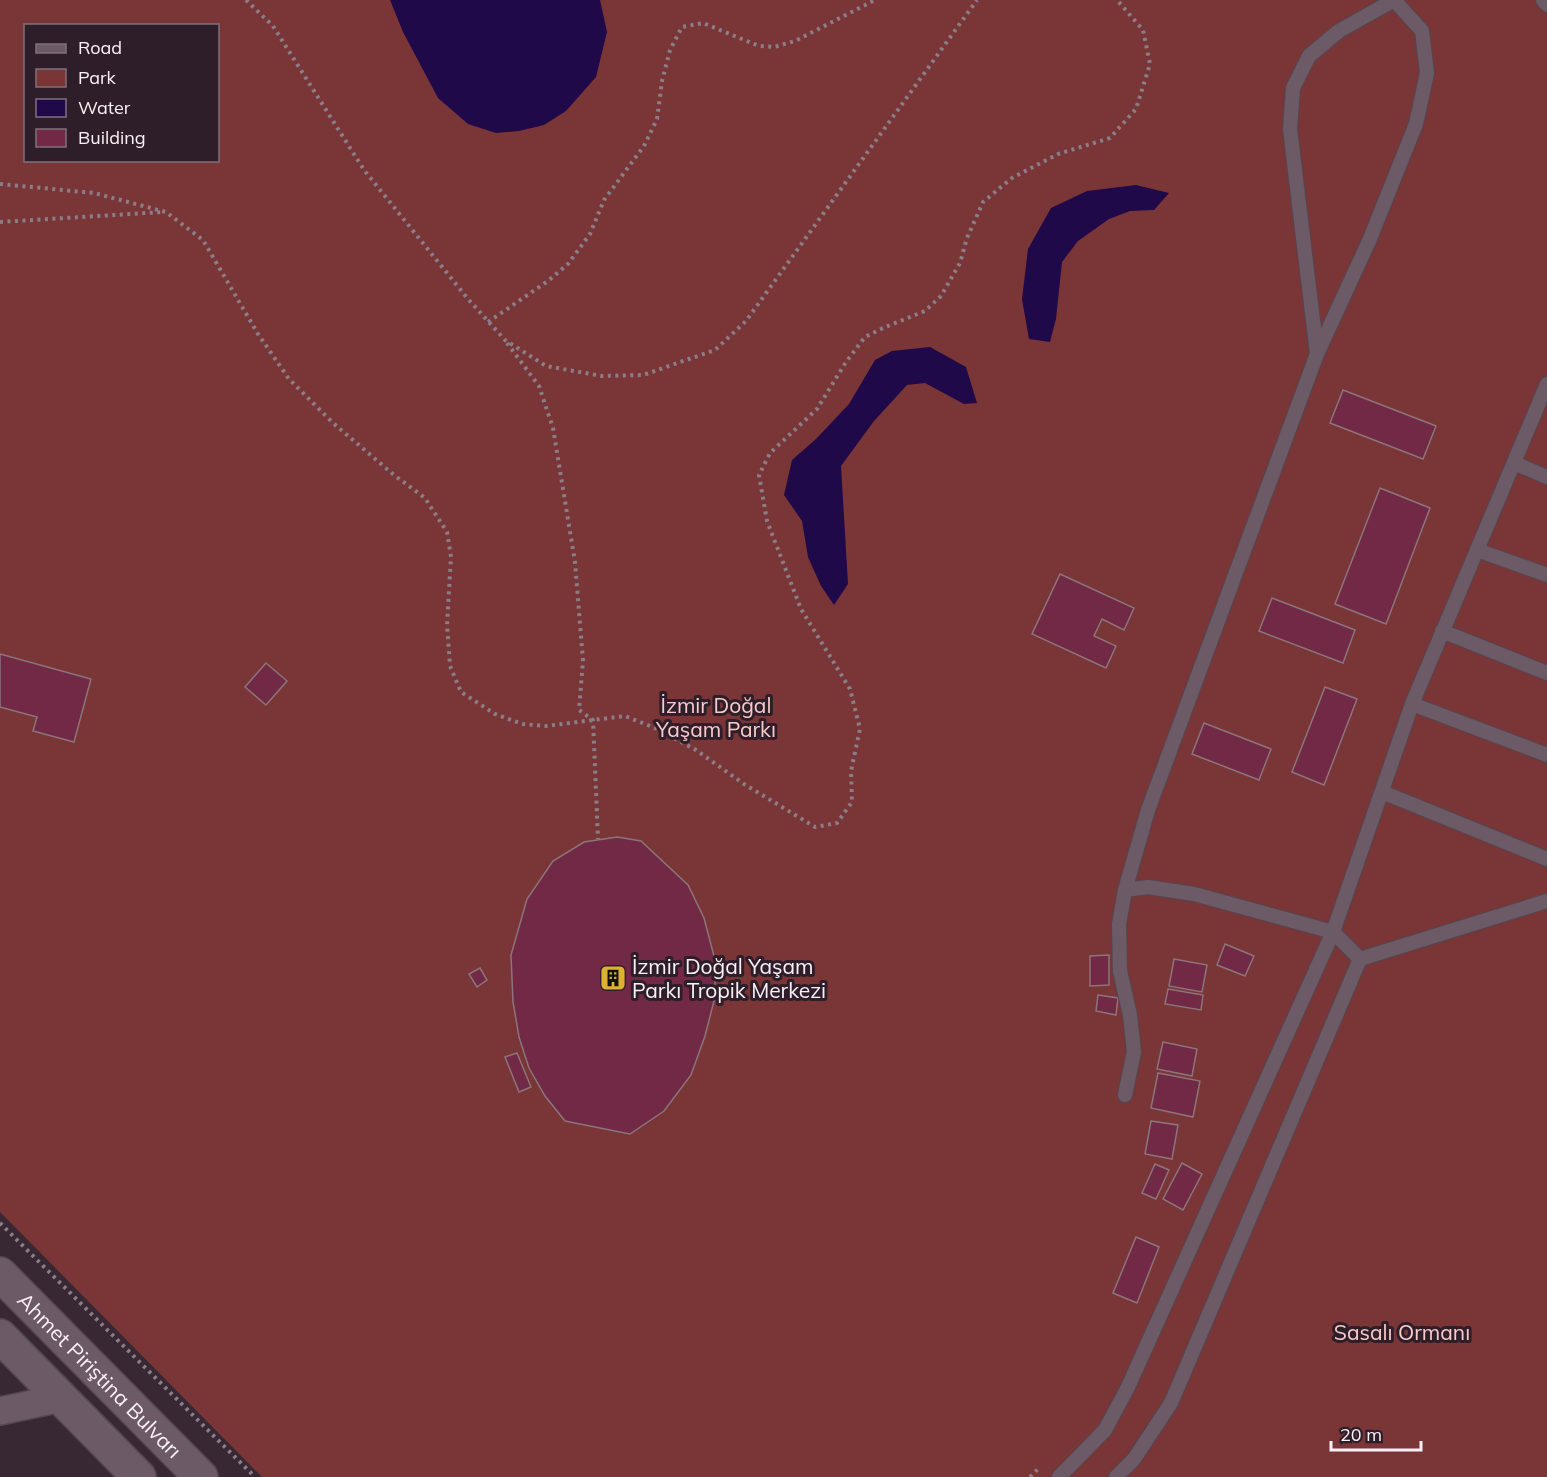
<svg xmlns="http://www.w3.org/2000/svg" width="1547" height="1477" font-family="Mulish,sans-serif">
	<rect width="100%" height="100%" fill="#372833"/>
	<!-- green -->
	<path fill="#7a3537" fill-rule="evenodd" d="M0,0H1547V1477H262L0,1212ZM26,26H218V160H26Z"/>
	<!-- water -->
	<g fill="#200949">
		<path d="M390,0H600L607,32L596,77L566,111L544,125L519,131L496,133L468,124L438,98L403,32Z"/>
		<path d="M1136,185L1169,193L1154,210L1130,211L1109,219L1078,241L1062,262L1056,319L1050,342L1029,339L1022,299L1028,249L1051,208L1087,191Z"/>
		<path d="M930,347L966,367L977,403L964,404L925,383L907,385L874,421L841,466L848,584L834,605L821,586L808,557L802,521L784,495L792,460L816,439L849,404L875,360L892,351Z"/>
	</g>
	<!-- building -->
	<g fill="#722946" stroke="#8b757b" stroke-width="1.5">
		<path d="M1343,390L1436,426L1423,459L1330,423Z"/>
		<path d="M1380,488L1430,508L1386,624L1335,604Z"/>
		<path d="M1060,574L1134,608L1124,630L1102,619L1094,636L1116,646L1106,668L1032,634Z"/>
		<path d="M1272,598L1355,630L1343,663L1259,631Z"/>
		<path d="M0,654L91,679L74,742L33,731L37,717L0,707Z"/>
		<path d="M266,663L287,681L266,705L245,687Z"/>
		<path d="M1325,687L1357,699L1324,785L1292,772Z"/>
		<path d="M1204,723L1271,749L1259,780L1192,754Z"/>
		<path d="M617,837L641,841L688,885L704,918L715,960V997L705,1036L691,1075L664,1111L630,1134L565,1121L545,1096L529,1068L519,1037L513,1002L511,955L527,899L553,861L584,842Z"/>
		<path d="M1225,944L1254,956L1245,976L1217,965Z"/>
		<path d="M1109,955V985L1090,986V956Z"/>
		<path d="M1174,959L1207,965L1202,992L1169,986Z"/>
		<path d="M480,968L487,980L477,987L469,974Z"/>
		<path d="M1168,989L1203,995L1201,1010L1165,1004Z"/>
		<path d="M1098,995L1118,998L1116,1015L1096,1011Z"/>
		<path d="M1163,1042L1197,1049L1192,1076L1157,1069Z"/>
		<path d="M517,1053L531,1087L519,1092L505,1057Z"/>
		<path d="M1158,1073L1200,1081L1193,1117L1151,1108Z"/>
		<path d="M1151,1121L1178,1125L1172,1159L1145,1154Z"/>
		<path d="M1182,1163L1202,1174L1183,1210L1163,1199Z"/>
		<path d="M1155,1164L1169,1170L1156,1199L1142,1193Z"/>
		<path d="M1136,1237L1159,1247L1137,1303L1113,1293Z"/>
	</g>
	<g fill="none" stroke-linecap="round" stroke-linejoin="round">
		<defs>
			<g id="service">
				<path d="M1543,0L1547,5"/>
				<path d="M1317,354L1290,129L1293,88L1309,56L1339,31L1394,0"/>
				<path d="M1514,463L1547,477"/>
				<path d="M1477,550L1547,575"/>
				<path d="M1442,631L1547,673"/>
				<path d="M1412,704L1547,755"/>
				<path d="M1382,792L1547,859"/>
				<path d="M1125,890L1148,887L1194,894L1333,932L1360,959"/>
				<path d="M1125,1095L1134,1052L1130,1015L1120,971L1119,924L1125,890L1148,810L1317,354L1369,241L1416,124L1427,73L1422,31L1394,0"/>
				<path d="M1059,1477L1105,1430L1128,1387L1333,932L1412,704L1547,384"/>
				<path d="M1116,1477L1134,1459L1171,1403L1360,959L1547,901"/>
			</g>
			<path id="minor" d="M0,1411L61,1398"/>
			<g id="secondary">
				<path id="s1" d="M0,1274L201,1477"/>
				<path d="M0,1336L139,1477"/>
			</g>
		</defs>
		<!-- service casing -->
		<use href="#service" stroke="#534750" stroke-width="16"/>
		<!-- minor casing -->
		<use href="#minor" stroke="#534750" stroke-width="30"/>
		<!-- secondary casing -->
		<use href="#secondary" stroke="#534750" stroke-width="36"/>
		<!-- path -->
		<g stroke="#8b7e88" stroke-width="4" stroke-dasharray="3 4.5" stroke-linecap="butt">
			<path d="M246,0L273,26L364,170L468,299L505,340L546,366L602,376L643,375L715,350L746,321L977,0"/>
			<path d="M0,184L94,193L166,212L203,240L258,334L289,379L333,423L394,475L425,498L447,532L451,557L447,625L450,666L461,692L495,714L522,724L546,726L625,716L655,728L696,750L744,784L815,827L837,823L852,802L851,771L860,729L850,689L801,609L767,521L759,475L770,453L817,409L846,362L865,337L883,328L925,311L941,296L960,263L967,238L983,202L1012,178L1058,154L1110,138L1136,109L1150,64L1143,30L1117,0"/>
			<path d="M0,222L163,212"/>
			<path d="M488,322L548,281L568,264L590,234L604,200L644,146L657,119L662,81L670,50L682,27L703,23L759,46L774,47L795,41L875,0"/>
			<path d="M507,343L539,386L553,428L575,562L583,661L579,710L593,720L598,839"/>
			<path d="M0,1223L255,1477"/>
			<path d="M1030,1477L1038,1469"/>
		</g>
		<!-- service -->
		<use href="#service" stroke="#6c5b67" stroke-width="14"/>
		<!-- minor -->
		<use href="#minor" stroke="#6c5b67" stroke-width="27"/>
		<!-- secondary -->
		<use href="#secondary" stroke="#6c5b67" stroke-width="33"/>
	</g>
	<!-- icons -->
	<defs>
		<symbol id="building-square" viewBox="-11 -11 22 22"><rect x="-9" y="-9" width="18" height="18" rx="4" fill="#dfb133" stroke="#2d1e29"/><path d="M-4-6H4V6H1V3H-1V6H-4ZM-2.5-4.3h1.7v1.8h-1.7ZM.8-4.3h1.7v1.8H.8ZM-2.5-1h1.7V.8h-1.7ZM.8-1h1.7V.8H.8Z" fill="#111"/></symbol>
	</defs>
	<g fill-rule="evenodd">
		<use href="#building-square" x="598" y="963" width="30" height="30"/>
	</g>
	<g text-anchor="middle" dominant-baseline="central" stroke-width="6" stroke-linejoin="round" paint-order="stroke">
		<!-- park labels -->
		<g font-size="21" fill="#facac8" stroke="#2d1e29">
			<text x="716" y="705">İzmir Doğal<tspan x="716" dy="24">Yaşam Parkı</tspan></text>
			<text x="1402" y="1332">Sasalı Ormanı</text>
		</g>
		<!-- poi labels -->
		<g font-size="21" fill="#faf0f7" stroke="#2d1e29" text-anchor="start">
			<text x="632" y="966">İzmir Doğal Yaşam<tspan x="632" dy="24">Parkı Tropik Merkezi</tspan></text>
		</g>
		<!-- street labels -->
		<g font-size="21" fill="#faf0f7" stroke="#2d1e29">
			<text stroke="none"><textPath href="#s1" startOffset="142">Ahmet Piriştina Bulvarı</textPath></text>
		</g>
	</g>
	<!-- legend -->
	<rect x="24" y="24" width="195" height="138" fill="#2d1e29" stroke="#7f727b" stroke-width="1.5"/>
	<rect x="36" y="44" width="30" height="9" fill="#6c5b67" stroke="#7f727b" stroke-width="1.5"/>
	<text x="78" y="54" font-size="18" fill="#faf0f7">Road</text>
	<rect x="36" y="69" width="30" height="18" fill="#7a3537" stroke="#7f727b" stroke-width="1.5"/>
	<text x="78" y="84" font-size="18" fill="#faf0f7">Park</text>
	<rect x="36" y="99" width="30" height="18" fill="#200949" stroke="#7f727b" stroke-width="1.5"/>
	<text x="78" y="114" font-size="18" fill="#faf0f7">Water</text>
	<rect x="36" y="129" width="30" height="18" fill="#722946" stroke="#7f727b" stroke-width="1.5"/>
	<text x="78" y="144" font-size="18" fill="#faf0f7">Building</text>
	<!-- scale -->
	<path d="M1331 1441v9h90v-9" fill="none" stroke="#faf0f7" stroke-width="3"/>
	<text x="1340" y="1441" font-size="18" fill="#faf0f7" stroke="#2d1e29" stroke-width="4.5" paint-order="stroke">20 m</text>
</svg>
